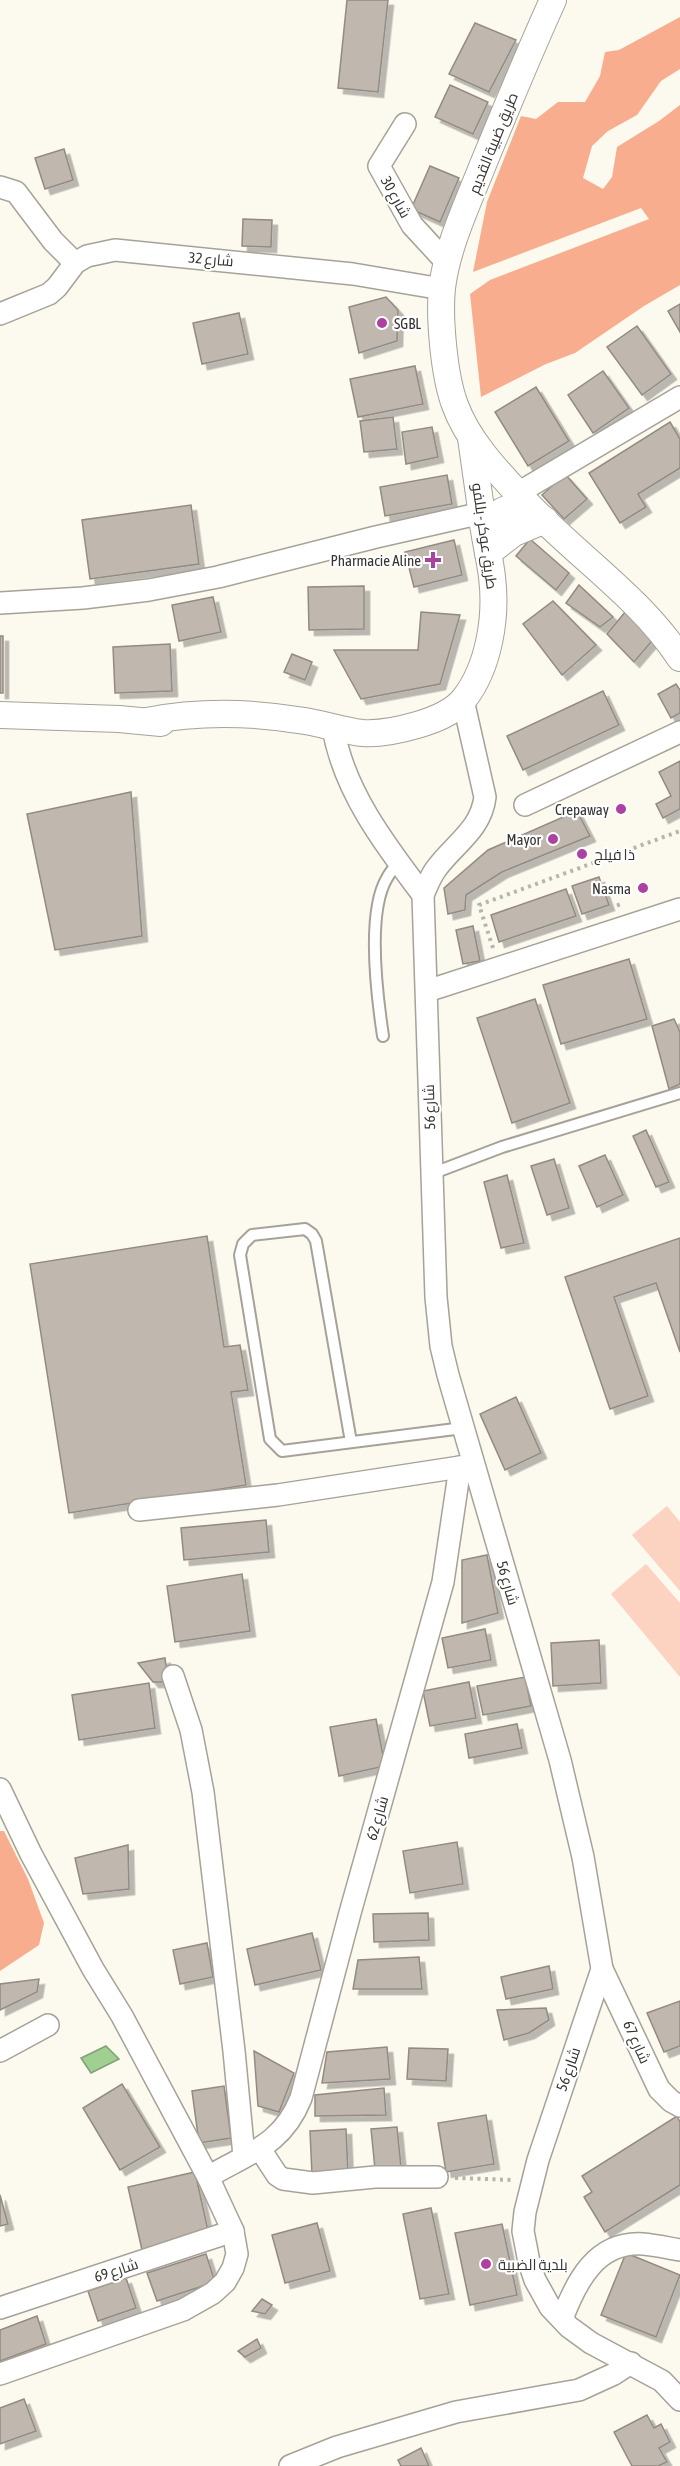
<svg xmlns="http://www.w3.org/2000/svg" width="680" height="2466" font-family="'Asap Condensed',Cairo,sans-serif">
	<defs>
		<filter id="shadow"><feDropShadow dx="5.5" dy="5.5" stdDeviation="0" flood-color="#0004"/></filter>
	</defs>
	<rect width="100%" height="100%" fill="#fcf9ee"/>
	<!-- green -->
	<g fill="#fcd2c1">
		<path d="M667,1506L680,1522V1591L632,1535Z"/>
		<path d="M646,1564L680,1603V1677L611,1594Z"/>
	</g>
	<!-- forest -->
	<g fill="#f8ae8e">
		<path d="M680,17V69L661,81L637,115L608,131L592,146L583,178L603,189L612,177L617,147L659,121L680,105V285L644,306L575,353L546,364L481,397L470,294L490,280L649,219L641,208L473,272L487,202L521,116L536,119L558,102H585L600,76L605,52L619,50Z"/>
		<path d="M0,1831H4L28,1879L44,1923L39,1945L0,1971Z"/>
	</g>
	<!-- water -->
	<path fill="#a0cf92" stroke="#80a075" stroke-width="1.5" d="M106,2046L119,2059L91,2073L81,2058Z"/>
	<!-- building -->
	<g fill="#c0b7af" stroke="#938b83" stroke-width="1.5" filter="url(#shadow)">
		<path d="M347,0H388L378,92L338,88Z"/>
		<path d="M475,23L516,40L489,92L449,74Z"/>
		<path d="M450,85L488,102L473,134L435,117Z"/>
		<path d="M64,149L73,180L45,189L35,158Z"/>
		<path d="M430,166L459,178L440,222L411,209Z"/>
		<path d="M243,219L272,220L271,247L242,246Z"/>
		<path d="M386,297L398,310L397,341L359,353L349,307Z"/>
		<path d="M680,304V332L668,311Z"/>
		<path d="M239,313L248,354L202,364L193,323Z"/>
		<path d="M637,326L671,374L642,395L607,347Z"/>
		<path d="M415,366L423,404L358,417L350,379Z"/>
		<path d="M603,371L629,408L593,433L568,395Z"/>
		<path d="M536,387L569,441L528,466L495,412Z"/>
		<path d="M393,417L397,449L364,452L360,421Z"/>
		<path d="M670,422L680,439V468L638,494L646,507L620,523L589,473Z"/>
		<path d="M432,427L438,457L406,464L402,432Z"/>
		<path d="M565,474L587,499L564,519L542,495Z"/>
		<path d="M447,475L452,504L385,516L380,487Z"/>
		<path d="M191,505L199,564L90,579L82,520Z"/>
		<path d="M530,539L569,573L556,590L516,556Z"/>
		<path d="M454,540L462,575L414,587L405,552Z"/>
		<path d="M579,585L613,617L600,627L566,603Z"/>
		<path d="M364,586V629L309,630L308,587Z"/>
		<path d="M213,597L221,632L179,641L172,605Z"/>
		<path d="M553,601L596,645L562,675L523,624Z"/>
		<path d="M626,611L652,641L634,662L607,634Z"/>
		<path d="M421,612L460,615L440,684L361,699L334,650H418Z"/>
		<rect x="0" y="636" width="3" height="57"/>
		<path d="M170,644L172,691L115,693L113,647Z"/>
		<path d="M292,654L312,662L305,680L284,672Z"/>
		<path d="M676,684L680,690V713L671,718L658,694Z"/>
		<path d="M603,691L619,725L523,770L507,736Z"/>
		<path d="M680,761V809L663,818L656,804L671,796L659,772Z"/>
		<path d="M131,792L142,936L55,950L27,814Z"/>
		<path d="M577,811L590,836L502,872L466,895L465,910L448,914L444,888L488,850Z"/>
		<path d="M599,877L609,905L582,914L572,886Z"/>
		<path d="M566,889L576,916L499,942L491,915Z"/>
		<path d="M473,926L480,961L463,964L456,930Z"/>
		<path d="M629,959L647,1019L561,1044L543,985Z"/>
		<path d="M535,999L570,1103L512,1123L477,1018Z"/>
		<path d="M674,1019L680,1032V1084L669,1089L652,1026Z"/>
		<path d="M646,1130L669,1182L656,1187L633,1136Z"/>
		<path d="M605,1155L623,1195L597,1207L579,1166Z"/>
		<path d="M554,1159L569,1208L547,1215L531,1166Z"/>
		<path d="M507,1175L524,1243L501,1248L484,1182Z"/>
		<path d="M207,1236L224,1347L240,1345L248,1390L231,1392L246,1485L69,1513L30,1264Z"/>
		<path d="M680,1238V1352L656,1283L614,1297L648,1396L610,1409L565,1277Z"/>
		<path d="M516,1397L541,1453L505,1470L480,1414Z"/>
		<path d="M266,1520L269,1552L184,1560L181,1528Z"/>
		<path d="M487,1555L498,1613L462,1623V1560Z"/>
		<path d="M242,1574L250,1631L175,1642L167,1586Z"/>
		<path d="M485,1629L491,1660L448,1668L442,1638Z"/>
		<path d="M599,1640L601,1683L553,1686L551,1643Z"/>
		<path d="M165,1658L168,1682H153L138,1663Z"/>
		<path d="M525,1677L531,1706L483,1715L477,1686Z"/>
		<path d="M469,1682L476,1718L430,1726L423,1691Z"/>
		<path d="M149,1683L155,1728L79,1740L72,1695Z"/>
		<path d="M376,1719L385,1766L339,1776L330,1727Z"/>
		<path d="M517,1724L522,1748L469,1758L465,1734Z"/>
		<path d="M457,1842L463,1884L410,1893L403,1851Z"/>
		<path d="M128,1845L129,1889L83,1894L75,1858Z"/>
		<path d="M428,1913L429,1940L374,1942L373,1914Z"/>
		<path d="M312,1933L321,1970L255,1985L247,1949Z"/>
		<path d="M207,1943L213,1977L180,1984L173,1950Z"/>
		<path d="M419,1957L422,1989H353L358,1960Z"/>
		<path d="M549,1966L553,1989L506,1999L501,1977Z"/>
		<path d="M39,1979L37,1992L0,2010V1984Z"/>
		<path d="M680,2001V2046L664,2052L647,2013Z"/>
		<path d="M546,2008L549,2020L529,2033L504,2040L497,2010Z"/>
		<path d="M387,2047L390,2079L322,2083L327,2052Z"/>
		<path d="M409,2048L448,2049L446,2081L407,2079Z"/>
		<path d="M254,2051L294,2073L279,2112L258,2106Z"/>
		<path d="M122,2084L160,2147L120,2170L83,2108Z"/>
		<path d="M224,2086L231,2138L199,2143L192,2091Z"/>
		<path d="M384,2088L386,2115L315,2116V2095Z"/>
		<path d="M486,2115L494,2164L446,2172L438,2123Z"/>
		<path d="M677,2116L680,2122V2185L605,2232L584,2197L592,2192L582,2176Z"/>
		<path d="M397,2127L401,2167L375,2169L371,2129Z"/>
		<path d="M346,2129L348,2173L312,2175L310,2131Z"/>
		<path d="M195,2172L209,2235L142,2250L128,2187Z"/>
		<path d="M0,2195L8,2224L0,2226Z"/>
		<path d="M431,2208L449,2294L420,2299L403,2214Z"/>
		<path d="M317,2223L330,2271L285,2283L272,2235Z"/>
		<path d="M502,2224L517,2295L470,2305L455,2233Z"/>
		<path d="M626,2253L680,2275L656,2337L601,2315Z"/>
		<path d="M206,2254L215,2282L157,2301L147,2273Z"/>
		<path d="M126,2278L136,2308L98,2321L88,2291Z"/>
		<path d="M262,2299L272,2305L265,2314L252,2311Z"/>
		<path d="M37,2316L46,2344L0,2361V2330Z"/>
		<path d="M257,2339L261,2348L245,2357L238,2351Z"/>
		<path d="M24,2399L36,2431L0,2444V2408Z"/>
		<path d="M647,2415L654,2428L661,2424L670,2442L659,2448L667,2462L658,2466H632L614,2432Z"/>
		<path d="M421,2448L429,2466H401L398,2460Z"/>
	</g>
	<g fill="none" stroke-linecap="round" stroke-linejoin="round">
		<defs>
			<g id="service">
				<path d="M383,1036C377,996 366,913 387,878C390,872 394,868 398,863"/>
				<path d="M431,1174L502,1147L680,1093"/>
				<path d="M351,1442L316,1241L312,1234L305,1229L252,1235L243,1244L240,1255L270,1439L282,1451L463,1428"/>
			</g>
			<g id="minor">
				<path d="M405,124L379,166L412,225L447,263"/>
				<path d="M0,187L16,192L53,241L75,263"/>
				<path d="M0,314L49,294L57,287L75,263L87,256L115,250L353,274L442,289"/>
				<path d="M518,493L680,397"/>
				<path d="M0,603L83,598L149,590L218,577L376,537L482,513"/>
				<path d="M463,700L485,797C481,830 454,844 436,869C430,877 427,886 423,895L436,1297L441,1346L448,1375L560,1760L583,1857L602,1969L538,2160L525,2212L523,2231L529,2262L535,2280L550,2307L569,2327L591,2343L662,2381L680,2400"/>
				<path d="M333,727C343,790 385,845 423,895"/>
				<path d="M525,805L680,732"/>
				<path d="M427,991L680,909"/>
				<path d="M139,1510L278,1495L460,1467"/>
				<path d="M173,1676L191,1730L203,1792L234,2051L244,2156"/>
				<path d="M0,1789L31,1854L93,1969L122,2016L208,2177L233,2231L237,2254L233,2268L225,2282L213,2293L183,2310L0,2374"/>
				<path d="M602,1969L659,2089L671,2101L680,2106"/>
				<path d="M0,2051L48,2025"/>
				<path d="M260,2149L277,2175L283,2179L313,2183L375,2177H437"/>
				<path d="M208,2177C248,2153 282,2146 301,2098L350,1913L443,1582L460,1467L473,1466"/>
				<path d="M0,2308L233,2231"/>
				<path d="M562,2319C576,2282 596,2241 643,2244C655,2245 668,2248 680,2250"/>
				<path d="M290,2466L337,2447L456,2412L579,2390L614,2374L631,2363"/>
			</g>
			<g id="tertiary">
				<path d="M553,0C528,55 505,111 482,167C467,205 447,247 442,288C439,318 444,376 455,405C468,441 498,472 524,500C574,554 639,596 680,658"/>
				<path d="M483,525L502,511L525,501"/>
				<path d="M488,553L514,533L545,520"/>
				<path d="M0,715L119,719L161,723"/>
				<path d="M147,721C199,711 252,712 305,721C324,724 344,731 363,733C381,734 400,730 417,725C434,720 453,713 464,699C489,667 497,617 492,577C490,559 485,541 483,523C479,495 475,466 471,438"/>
			</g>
		</defs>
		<!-- service casing -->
		<use href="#service" stroke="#a6a298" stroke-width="14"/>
		<!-- minor casing -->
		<use href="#minor" stroke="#a6a298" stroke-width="24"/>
		<!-- tertiary casing -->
		<use href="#tertiary" stroke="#a6a298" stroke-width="28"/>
		<!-- path -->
		<g stroke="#b7b4ac" stroke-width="4" stroke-dasharray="3 4.5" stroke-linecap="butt">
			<path d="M603,911L621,904L624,905"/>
			<path d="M493,948L479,905L680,831"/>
			<path d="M455,2178L514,2180"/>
		</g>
		<!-- service -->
		<use href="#service" stroke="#fff" stroke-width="10"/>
		<!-- minor -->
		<use href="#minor" stroke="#fff" stroke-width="21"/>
		<!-- tertiary -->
		<use href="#tertiary" stroke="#fff" stroke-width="26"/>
	</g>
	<!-- markers -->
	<g fill="#ac41a1" stroke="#fff" stroke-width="2">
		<circle cx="382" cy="323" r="6"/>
		<path d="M430 551h6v6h6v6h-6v6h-6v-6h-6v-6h6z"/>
		<circle cx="621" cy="809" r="6"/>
		<circle cx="553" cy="839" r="6"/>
		<circle cx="582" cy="854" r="6"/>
		<circle cx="643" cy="888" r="6"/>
		<circle cx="486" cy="2264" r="6"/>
	</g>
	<g text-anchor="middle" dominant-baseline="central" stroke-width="4.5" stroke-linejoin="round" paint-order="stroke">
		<!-- street labels -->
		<g font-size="15" fill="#363430" stroke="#fff">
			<text transform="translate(493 143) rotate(-68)">طريق ضبية القديم</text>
			<text transform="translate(396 197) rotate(61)">شارع 30</text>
			<text transform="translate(211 259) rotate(5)">شارع 32</text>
			<text transform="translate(485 536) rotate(82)">طريق عوكر - بللفو</text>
			<text transform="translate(429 1107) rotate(-92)">شارع 56</text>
			<text transform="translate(508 1583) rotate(74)">شارع 56</text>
			<text transform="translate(377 1818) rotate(-74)">شارع 62</text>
			<text transform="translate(637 2042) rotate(66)">شارع 67</text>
			<text transform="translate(568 2069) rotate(-71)">شارع 56</text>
			<text transform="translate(116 2270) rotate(-18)">شارع 69</text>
		</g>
		<!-- poi labels -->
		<g font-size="15" fill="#363430" stroke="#fff" text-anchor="end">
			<text x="394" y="323" text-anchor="start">SGBL</text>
			<text x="421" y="560">Pharmacie Aline</text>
			<text x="609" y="809">Crepaway</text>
			<text x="541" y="839">Mayor</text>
			<text x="594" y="854" text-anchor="start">ذا فيلج</text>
			<text x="631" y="888">Nasma</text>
			<text x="498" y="2264" text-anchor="start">بلدية الضبية</text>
		</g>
	</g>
</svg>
